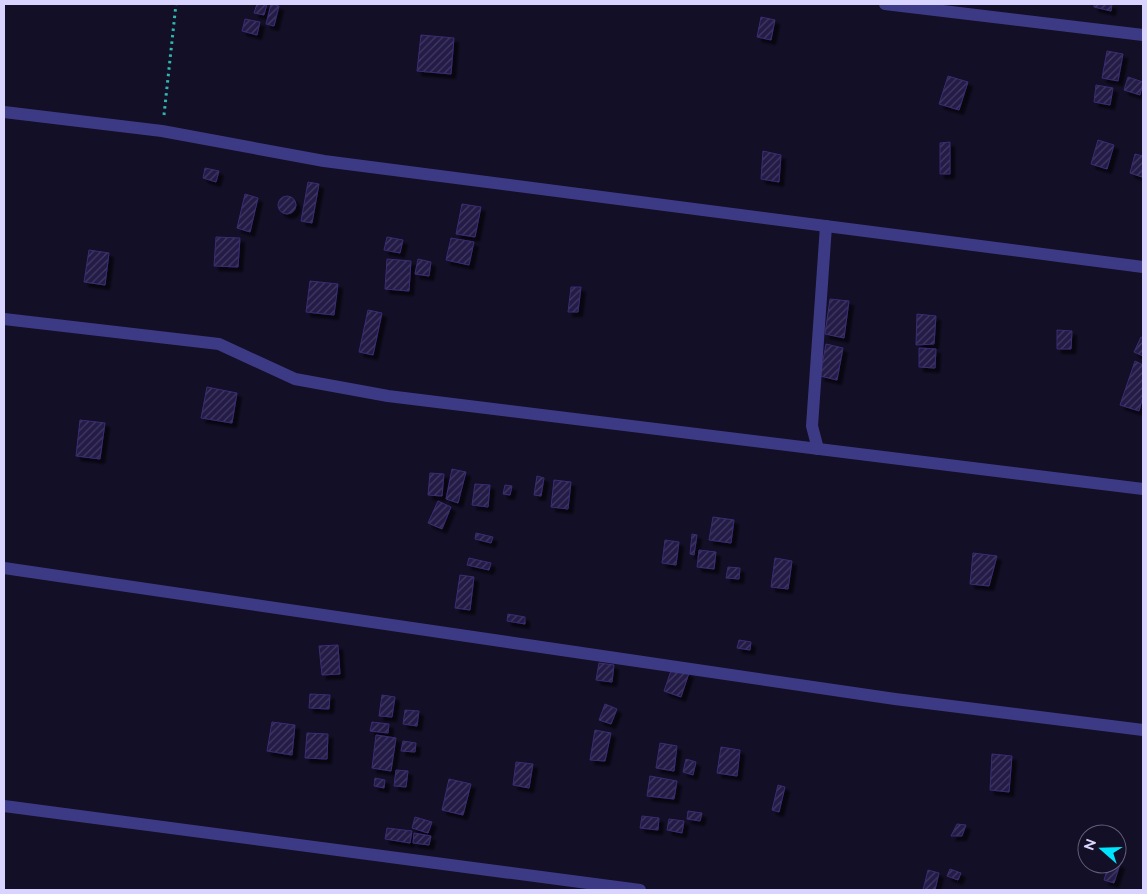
<svg xmlns="http://www.w3.org/2000/svg" width="1147" height="894" font-family="Raleway,sans-serif">
	<defs>
		<pattern id="building-hatch" width="6" height="6" patternUnits="userSpaceOnUse" patternTransform="scale(1.25)"><rect width="6" height="6" fill="#241b47"/><path d="M-1 1l2-2M0 6l6-6M5 7l2-2" fill="none" stroke="#433b63"/></pattern>
		<filter id="shadow"><feDropShadow dx="4.5" dy="4.5" stdDeviation="1" flood-color="#0009"/></filter>
	</defs>
	<rect width="100%" height="100%" fill="#130f26"/>
	<!-- building -->
	<g fill="url(#building-hatch)" stroke="#3b2d73" filter="url(#shadow)">
		<path d="M257,4H267L264,15L254,13Z"/>
		<path d="M271,4L279,6L274,26L266,24Z"/>
		<path d="M1094,4H1112L1111,11L1094,7Z"/>
		<path d="M761,17L775,20L771,40L757,37Z"/>
		<path d="M245,19L260,22L257,35L242,31Z"/>
		<path d="M421,35L454,38L451,74L417,71Z"/>
		<path d="M1107,51L1123,54L1118,81L1102,78Z"/>
		<path d="M948,76L968,82L959,110L939,104Z"/>
		<path d="M1128,77L1143,82L1140,95L1124,90Z"/>
		<path d="M1096,85L1113,88L1110,105L1094,102Z"/>
		<path d="M1098,140L1114,145L1107,169L1091,164Z"/>
		<path d="M950,142V174H940V143Z"/>
		<path d="M763,151L781,155L779,182L761,179Z"/>
		<path d="M1135,154L1143,156L1142,177L1130,173Z"/>
		<path d="M205,168L219,171L216,182L203,178Z"/>
		<path d="M308,182L319,184L312,223L301,221Z"/>
		<path d="M245,194L258,198L250,232L237,228Z"/>
		<circle cx="287" cy="205" r="9"/>
		<path d="M462,204L481,207L475,237L456,234Z"/>
		<path d="M216,237L240,238L238,267L214,266Z"/>
		<path d="M387,237L403,240L400,253L384,250Z"/>
		<path d="M451,238L474,242L469,265L446,260Z"/>
		<path d="M89,250L109,253L105,285L84,282Z"/>
		<path d="M387,259L411,261L409,291L385,289Z"/>
		<path d="M418,259L431,262L429,276L415,274Z"/>
		<path d="M310,281L338,284L334,315L306,312Z"/>
		<path d="M571,287H581L578,312H568Z"/>
		<path d="M830,299L849,301L844,338L825,334Z"/>
		<path d="M368,310L382,313L373,355L359,352Z"/>
		<path d="M917,314L936,316L934,344L916,345Z"/>
		<path d="M1057,330L1072,331L1071,349H1057Z"/>
		<path d="M1141,337L1143,338V356L1134,352Z"/>
		<path d="M826,344L843,348L837,380L820,376Z"/>
		<path d="M919,348L936,349L935,368L919,367Z"/>
		<path d="M1135,361L1143,365V396L1139,411L1120,405Z"/>
		<path d="M207,387L237,393L232,423L201,418Z"/>
		<path d="M80,420L105,423L100,459L76,456Z"/>
		<path d="M452,469L466,472L458,503L446,499Z"/>
		<path d="M430,473L444,474L442,496L428,495Z"/>
		<path d="M537,476L544,478L541,496L534,495Z"/>
		<path d="M554,480L571,482L568,509L551,507Z"/>
		<path d="M475,484L490,485L488,507L472,505Z"/>
		<path d="M505,485L512,486L510,495L503,494Z"/>
		<path d="M438,501L451,507L442,529L428,523Z"/>
		<path d="M713,517L734,520L731,543L709,540Z"/>
		<path d="M476,533L493,537L491,543L475,539Z"/>
		<path d="M692,534L697,535L694,555L690,554Z"/>
		<path d="M665,540L679,542L676,565L662,563Z"/>
		<path d="M699,550L716,552L714,569L697,567Z"/>
		<path d="M973,553L997,556L989,586L970,584Z"/>
		<path d="M469,558L491,563L489,570L467,565Z"/>
		<path d="M775,558L792,561L788,589L771,587Z"/>
		<path d="M728,567L740,568L739,579L726,578Z"/>
		<path d="M460,575L474,577L470,610L455,608Z"/>
		<path d="M508,614L525,617V624L507,621Z"/>
		<path d="M739,640L751,642L750,650L737,648Z"/>
		<path d="M338,645L340,674L322,675L319,646Z"/>
		<path d="M599,663L614,665L612,682L596,680Z"/>
		<path d="M672,668L689,673L681,697L664,691Z"/>
		<path d="M310,694L330,695L329,709L309,708Z"/>
		<path d="M382,695L395,697L392,717L379,716Z"/>
		<path d="M605,704L617,709L611,724L599,720Z"/>
		<path d="M405,710L419,711L417,726L403,724Z"/>
		<path d="M272,722L295,725L292,755L267,751Z"/>
		<path d="M372,722L389,724L388,733L370,731Z"/>
		<path d="M595,730L611,733L605,761L590,760Z"/>
		<path d="M307,733L328,734L327,759L305,758Z"/>
		<path d="M376,735L396,738L391,771L372,768Z"/>
		<path d="M403,741L416,743L415,752L401,751Z"/>
		<path d="M660,743L677,746L674,771L656,768Z"/>
		<path d="M721,747L740,750L737,776L717,773Z"/>
		<path d="M992,754L1012,756L1009,792L990,790Z"/>
		<path d="M686,759L696,762L693,775L683,772Z"/>
		<path d="M516,762L533,764L529,788L513,785Z"/>
		<path d="M396,770L408,771L406,787L394,786Z"/>
		<path d="M650,776L677,781L674,799L647,796Z"/>
		<path d="M375,778L385,780L384,788L374,786Z"/>
		<path d="M449,779L471,784L463,815L442,810Z"/>
		<path d="M778,785L785,787L779,812L772,810Z"/>
		<path d="M688,811L702,813L700,821L687,819Z"/>
		<path d="M642,816L659,818L658,830L640,828Z"/>
		<path d="M415,817L432,822L428,833L412,828Z"/>
		<path d="M669,819L684,821L682,833L667,830Z"/>
		<path d="M957,824L966,825L962,836H951Z"/>
		<path d="M387,828L412,831L410,843L385,839Z"/>
		<path d="M414,833L431,836L429,845L413,843Z"/>
		<path d="M1117,863L1120,864L1114,883L1104,880L1109,864Z"/>
		<path d="M950,869L961,873L958,880L947,876Z"/>
		<path d="M928,870L939,873L935,890H923Z"/>
	</g>
	<g fill="none" stroke-linecap="round" stroke-linejoin="round">
		<!-- path -->
		<path stroke="#2fb8b0" stroke-width="3" stroke-dasharray="2.5 4" stroke-linecap="butt" d="M164,115L176,4"/>
		<!-- street -->
		<g stroke="#3d3a85" stroke-width="12">
			<path d="M885,4L1143,35"/>
			<path d="M4,112L162,131L324,161L1143,267"/>
			<path d="M4,319L219,344L295,379L388,396L1143,489"/>
			<path d="M818,449L812,426L826,226"/>
			<path d="M4,568L895,699L1143,730"/>
			<path d="M4,806L640,890"/>
		</g>
	</g>
	<!-- border -->
	<rect width="1147" height="894" fill="none" stroke="#d9d4ff" stroke-width="10"/>
	<!-- north arrow -->
	<g transform="translate(1102 849) rotate(290)"><circle r="24" fill="#130f26" stroke="#625e7d"/>
	<path d="M0-4L9 19L0 12L-9 19Z" fill="#00e5ff"/>
	<text y="-8" font-size="14" font-weight="bold" text-anchor="middle" fill="#d9d4ff">N</text>
	</g>
</svg>
